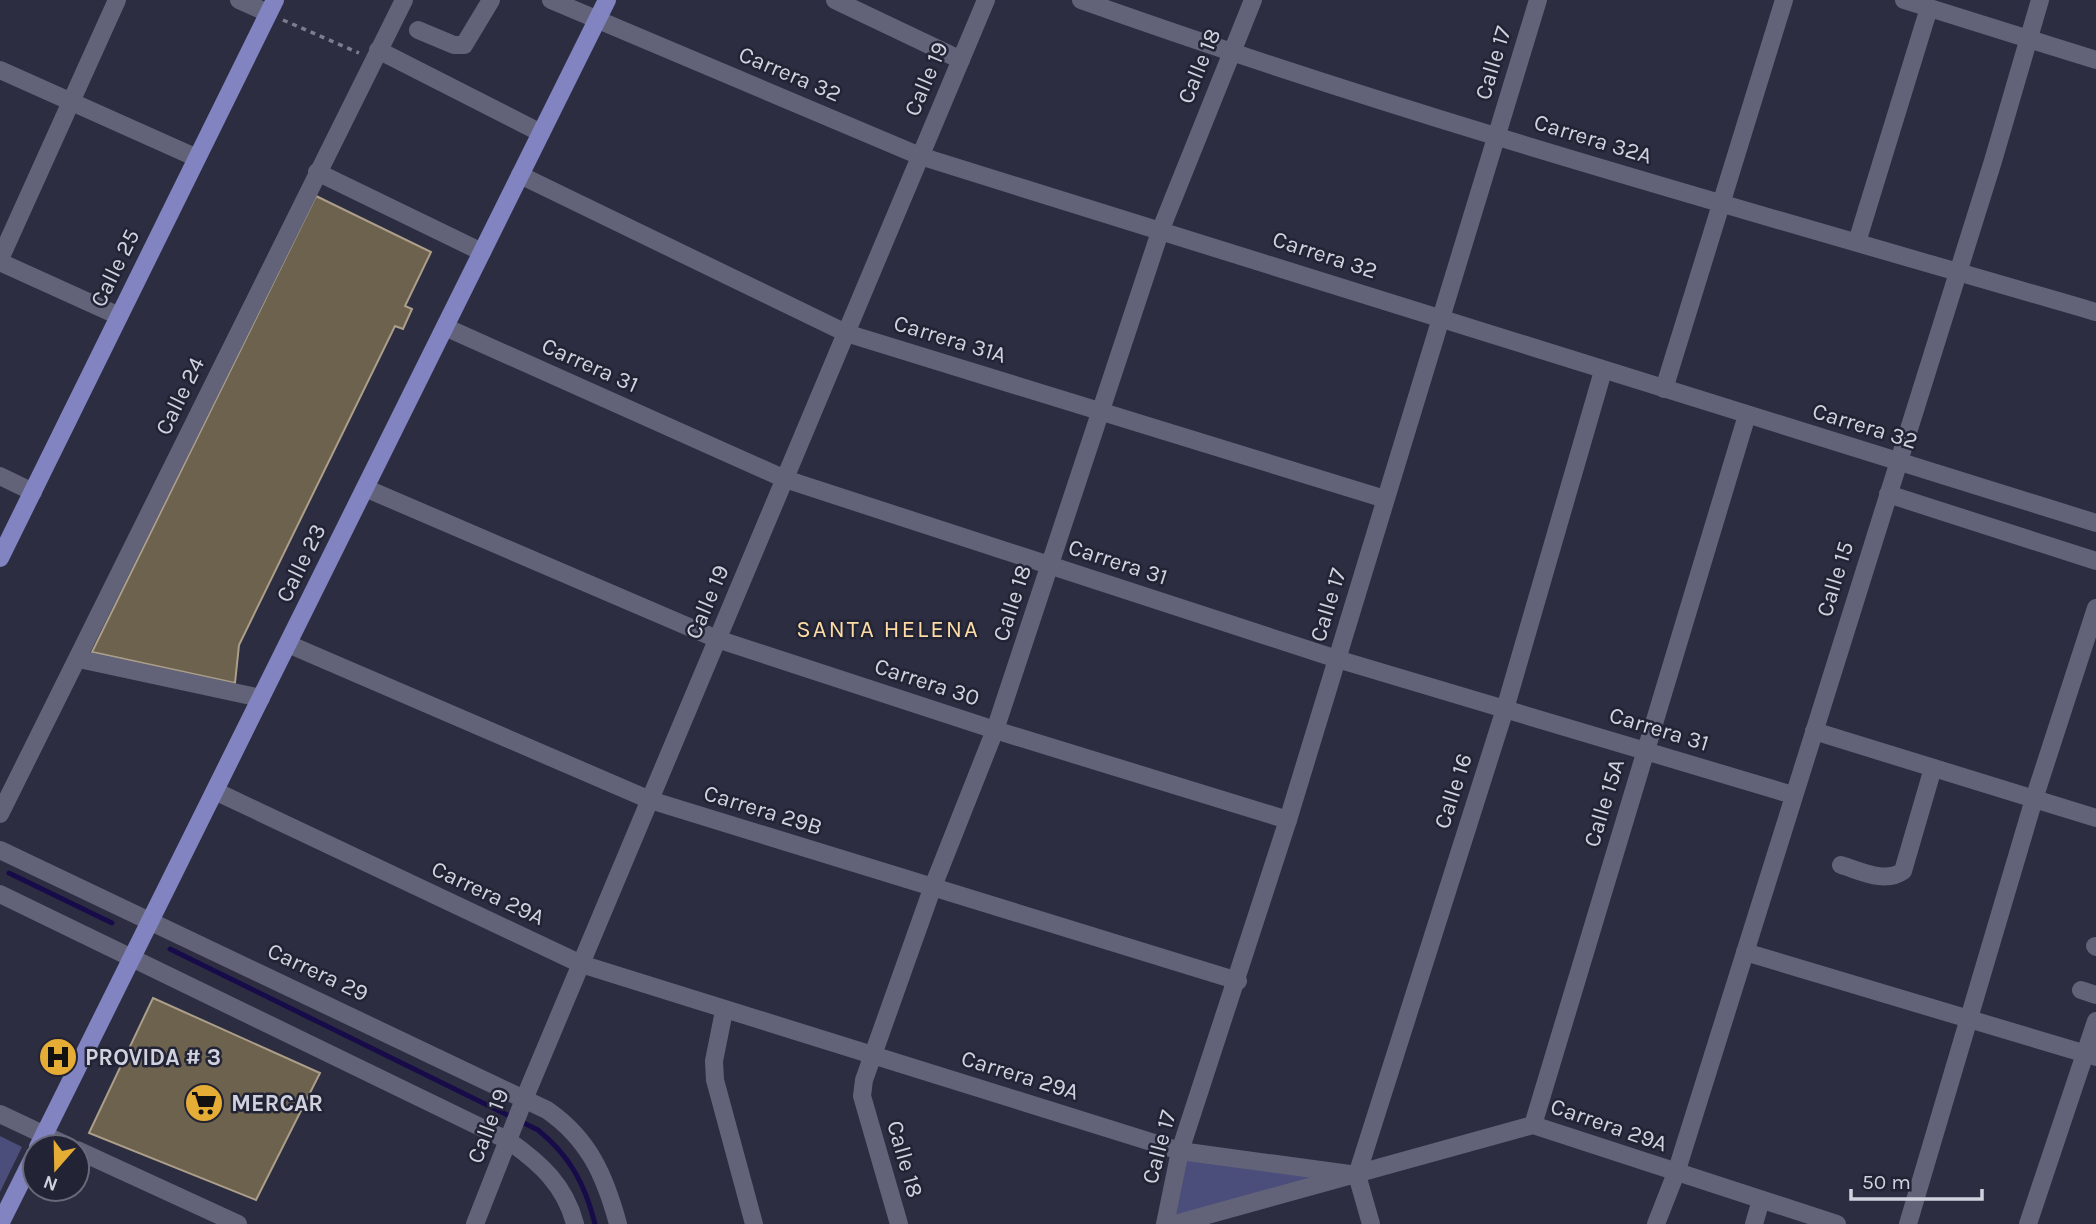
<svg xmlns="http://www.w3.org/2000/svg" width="2096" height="1224" font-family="Karla,sans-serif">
	<rect width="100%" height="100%" fill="#2c2d40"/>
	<!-- green -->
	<g fill="#4b4d7b">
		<path d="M0,1136L22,1147L0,1192Z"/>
		<path d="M1180,1151L1357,1175L1165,1224Z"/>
	</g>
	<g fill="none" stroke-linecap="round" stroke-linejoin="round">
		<!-- stream -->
		<g stroke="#170c49" stroke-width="5">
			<path d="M9,873L112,923"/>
			<path d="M170,949L538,1130C570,1156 585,1184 595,1224"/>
		</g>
	</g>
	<!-- building -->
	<g fill="#6d624e" stroke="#ac9f8a" stroke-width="2">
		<path d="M316,196L431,252L405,306L412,309L403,329L395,326L239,645L235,683L92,652Z"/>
		<path d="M153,998L320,1073L256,1200L89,1133Z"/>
	</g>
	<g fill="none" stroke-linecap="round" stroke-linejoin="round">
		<!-- path -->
		<path stroke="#7b7c8c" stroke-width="3.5" stroke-dasharray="5 5" stroke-linecap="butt" d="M283,20L359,53"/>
		<!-- minor -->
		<g stroke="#626379" stroke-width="18">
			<path d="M239,0L268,13"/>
			<path d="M551,0L920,156L2096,523"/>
			<path d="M835,0L961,60"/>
			<path d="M1081,0C1414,119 1756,213 2096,312"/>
			<path d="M1904,0L2096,60"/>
			<path d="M418,30L454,45H464L491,0"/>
			<path d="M378,50L541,133"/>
			<path d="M0,70L197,158"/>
			<path d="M317,172L482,252"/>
			<path d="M520,175L846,333L1385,499"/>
			<path d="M1857,242L1929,8"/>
			<path d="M0,259L117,0"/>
			<path d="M0,262L119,316"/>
			<path d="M445,327L785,479L1337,659L1793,795"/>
			<path d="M1664,389L1784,0"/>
			<path d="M0,476L33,492"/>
			<path d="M365,488L717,639L995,730L1288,820"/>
			<path d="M1888,494L2096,561"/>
			<path d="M288,644L650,800L1238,981"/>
			<path d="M79,659L261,698"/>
			<path d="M1814,731L2096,818"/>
			<path d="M215,791L581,964L1180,1151L1357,1175"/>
			<path d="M0,814L404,0"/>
			<path d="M0,850L547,1110C589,1139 605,1176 618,1224"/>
			<path d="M1841,865C1861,871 1885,884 1903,871L1933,768"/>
			<path d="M0,894L509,1141C540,1163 565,1185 575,1224"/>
			<path d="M2095,946L2096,947"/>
			<path d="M1745,952L2096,1057"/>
			<path d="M2081,990L2096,995"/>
			<path d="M724,1011L714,1061L715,1080L754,1224"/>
			<path d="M0,1114L70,1147"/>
			<path d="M1533,1125L1747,415"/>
			<path d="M77,1150L238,1224"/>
			<path d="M475,1224L525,1097L986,0"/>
			<path d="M899,1224L862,1096L864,1080L932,889L995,730L1161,229L1253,0"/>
			<path d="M1165,1224L1180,1151L1288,820L1538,0"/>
			<path d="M1175,1224L1533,1125L1837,1224"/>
			<path d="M1371,1224L1357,1175L1505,709L1603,371"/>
			<path d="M1656,1224L1676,1173L1993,161L2040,0"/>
			<path d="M1754,1224L1761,1200"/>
			<path d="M1908,1224L2034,799L2096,608"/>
			<path d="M2028,1224L2096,1021"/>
		</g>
		<!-- major -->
		<g stroke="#8284c2" stroke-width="18">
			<path d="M0,558L275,0"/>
			<path d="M38,1147L607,0"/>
			<path d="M0,1224L35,1154"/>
		</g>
	</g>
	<!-- icons -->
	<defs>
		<symbol id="hospital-disc" viewBox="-11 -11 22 22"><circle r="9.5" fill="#e6ad36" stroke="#222335"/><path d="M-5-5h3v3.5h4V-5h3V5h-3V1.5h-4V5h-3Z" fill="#111"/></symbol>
		<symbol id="supermarket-disc" viewBox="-11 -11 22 22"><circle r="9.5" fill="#e6ad36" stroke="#222335"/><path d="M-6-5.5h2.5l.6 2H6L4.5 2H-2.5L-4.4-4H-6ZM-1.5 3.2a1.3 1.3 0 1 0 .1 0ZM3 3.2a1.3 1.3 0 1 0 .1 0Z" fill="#111"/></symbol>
	</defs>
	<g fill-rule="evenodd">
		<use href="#hospital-disc" x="36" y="1035" width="44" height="44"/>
		<use href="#supermarket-disc" x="182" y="1081" width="44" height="44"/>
	</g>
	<g text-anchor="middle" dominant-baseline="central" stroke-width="5" stroke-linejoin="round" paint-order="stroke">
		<!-- street labels -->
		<g font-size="23" fill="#d0d2de" stroke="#222335">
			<text transform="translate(1493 63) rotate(-73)">Calle 17</text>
			<text transform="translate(1199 66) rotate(-68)">Calle 18</text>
			<text transform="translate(790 74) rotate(23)">Carrera 32</text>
			<text transform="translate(926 79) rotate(-67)">Calle 19</text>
			<text transform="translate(1593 139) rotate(17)">Carrera 32A</text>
			<text transform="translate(1325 255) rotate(18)">Carrera 32</text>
			<text transform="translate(115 268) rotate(-64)">Calle 25</text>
			<text transform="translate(950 339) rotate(17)">Carrera 31A</text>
			<text transform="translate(590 365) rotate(24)">Carrera 31</text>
			<text transform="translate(180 396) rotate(-64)">Calle 24</text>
			<text transform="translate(1865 426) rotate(17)">Carrera 32</text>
			<text transform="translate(1118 562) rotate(18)">Carrera 31</text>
			<text transform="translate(301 563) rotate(-64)">Calle 23</text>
			<text transform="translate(1835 579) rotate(-73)">Calle 15</text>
			<text transform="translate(707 602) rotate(-67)">Calle 19</text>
			<text transform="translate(1012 603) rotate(-72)">Calle 18</text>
			<text transform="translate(1328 605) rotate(-73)">Calle 17</text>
			<text transform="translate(927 682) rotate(18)">Carrera 30</text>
			<text transform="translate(1659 729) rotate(17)">Carrera 31</text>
			<text transform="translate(1453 791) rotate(-72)">Calle 16</text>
			<text transform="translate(1604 803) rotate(-73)">Calle 15A</text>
			<text transform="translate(763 810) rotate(17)">Carrera 29B</text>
			<text transform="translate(488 893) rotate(25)">Carrera 29A</text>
			<text transform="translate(318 972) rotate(25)">Carrera 29</text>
			<text transform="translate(1020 1075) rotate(17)">Carrera 29A</text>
			<text transform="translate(1609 1125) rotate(19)">Carrera 29A</text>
			<text transform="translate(488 1126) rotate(-69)">Calle 19</text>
			<text transform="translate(1159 1147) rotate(-75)">Calle 17</text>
			<text transform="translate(905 1159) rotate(74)">Calle 18</text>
		</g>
		<!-- poi labels -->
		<g font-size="23" font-weight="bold" fill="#d0d2de" stroke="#222335" text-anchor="start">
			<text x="85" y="1057">PROVIDA # 3</text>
			<text x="231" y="1103">MERCAR</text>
		</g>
		<!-- neighbourhood labels -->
		<g font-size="24" letter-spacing="2" fill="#fcdca4" stroke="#222335">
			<text x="888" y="629">SANTA HELENA</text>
		</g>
	</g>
	<!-- north arrow -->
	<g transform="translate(56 1168) rotate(200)"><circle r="33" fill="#222335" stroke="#686979" stroke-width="2"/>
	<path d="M0-5L12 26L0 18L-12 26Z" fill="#e6ad36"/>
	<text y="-10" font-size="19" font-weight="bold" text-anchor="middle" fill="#d0d2de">N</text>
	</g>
	<!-- scale -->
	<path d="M1851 1189v10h131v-10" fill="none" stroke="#d0d2de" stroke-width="3.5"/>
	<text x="1862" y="1189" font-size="21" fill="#d0d2de" stroke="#222335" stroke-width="5" paint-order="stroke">50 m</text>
</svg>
